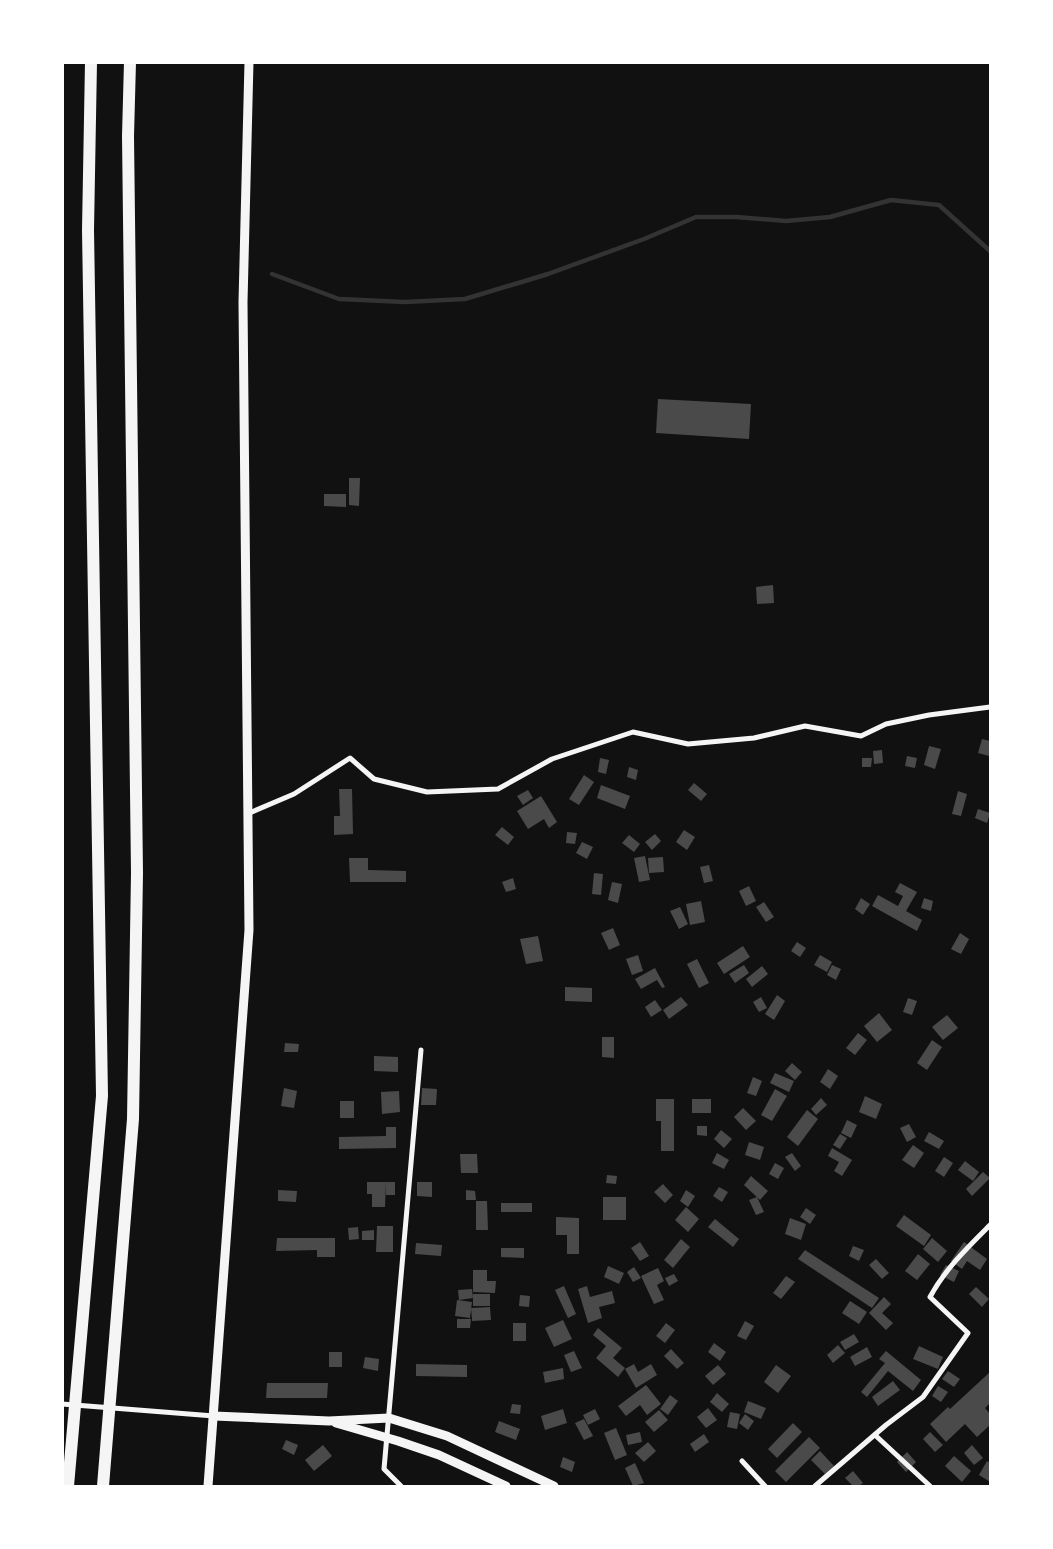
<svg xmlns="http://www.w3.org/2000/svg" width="1053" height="1549" font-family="'Sofia Sans Condensed',sans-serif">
	<rect width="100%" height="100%" fill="#111"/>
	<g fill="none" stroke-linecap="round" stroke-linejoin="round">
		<!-- stream -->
		<path stroke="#333" stroke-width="4.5" d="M272,274L339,299L405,302L465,299L548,274L644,239L696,217H736L786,221L830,217L891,200L939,205L990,251"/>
	</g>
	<!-- building -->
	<g fill="#4a4a4a">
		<path d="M658,399L751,404L749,439L656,433Z"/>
		<path d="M349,478H360L359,506L349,505Z"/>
		<path d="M324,494H346V507L324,506Z"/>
		<path d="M773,585L774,603L757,604L756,587Z"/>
		<path d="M982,739L990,741L989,756L978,753Z"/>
		<path d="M929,746L941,749L935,769L924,765Z"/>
		<path d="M882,750L883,763L874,764L873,751Z"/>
		<path d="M907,756L917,758L915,768L905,766Z"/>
		<path d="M600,758L609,760L606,774L598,772Z"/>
		<path d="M862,758H872L871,767H862Z"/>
		<path d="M629,767L638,770L636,780L627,777Z"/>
		<path d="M584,775L594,782L579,805L569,799Z"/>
		<path d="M694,783L707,794L701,801L688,790Z"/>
		<path d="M601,785L630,796L625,809L597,798Z"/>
		<path d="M339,789H352L353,834L334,835V816H340Z"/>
		<path d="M528,790L533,798L523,805L517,796Z"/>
		<path d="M958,791L967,794L961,816L952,814Z"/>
		<path d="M541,796L557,822L549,828L544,819L528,829L517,811Z"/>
		<path d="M978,809L990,813L987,823L975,818Z"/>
		<path d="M502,827L514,837L508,845L495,835Z"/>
		<path d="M684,830L695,837L687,850L676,842Z"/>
		<path d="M567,832L577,833L575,844L566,843Z"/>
		<path d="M655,834L661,841L652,850L645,842Z"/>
		<path d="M629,835L640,844L634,852L622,843Z"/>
		<path d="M582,842L593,847L587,859L576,853Z"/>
		<path d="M645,856L650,880L639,882L634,858Z"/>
		<path d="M663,857L664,872L649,873L648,858Z"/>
		<path d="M349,858H368V870L406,871V882H350Z"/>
		<path d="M709,865L713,881L704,883L700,867Z"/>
		<path d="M594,873L603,874L601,895L592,894Z"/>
		<path d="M513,878L516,889L506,892L502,882Z"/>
		<path d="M612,882L622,884L618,903L608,900Z"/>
		<path d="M900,883L917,892L906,911L922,920L917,931L872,906L878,895L898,906L903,896L895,892Z"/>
		<path d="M749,886L756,901L746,906L739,891Z"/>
		<path d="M861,898L870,904L863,915L855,909Z"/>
		<path d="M924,898L933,901L931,911L921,908Z"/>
		<path d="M701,901L705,922L690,925L686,904Z"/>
		<path d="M764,902L774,917L766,922L756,907Z"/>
		<path d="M680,907L688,924L679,929L670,911Z"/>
		<path d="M613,928L620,945L609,950L601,933Z"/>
		<path d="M960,933L969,939L961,954L951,949Z"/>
		<path d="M538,936L543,961L526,964L520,939Z"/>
		<path d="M797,942L806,948L800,957L791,951Z"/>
		<path d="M743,946L750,957L724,974L717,963Z"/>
		<path d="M638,955L643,971L632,975L626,959Z"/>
		<path d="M820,955L832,962L827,972L814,965Z"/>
		<path d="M697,959L709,983L699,988L687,964Z"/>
		<path d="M744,965L749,973L735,983L729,974Z"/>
		<path d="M832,965L841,969L836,980L827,975Z"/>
		<path d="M762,966L768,974L752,987L746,979Z"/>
		<path d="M655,968L665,987L662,988L657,980L641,989L635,979Z"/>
		<path d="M565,987L592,988V1002L565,1001Z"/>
		<path d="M777,995L785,1001L774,1020L765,1014Z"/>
		<path d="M681,997L688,1005L669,1019L663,1010Z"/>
		<path d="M761,997L767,1008L759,1012L753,1002Z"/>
		<path d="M908,998L917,1001L912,1015L903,1012Z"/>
		<path d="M655,1000L662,1010L651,1017L645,1007Z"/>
		<path d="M879,1013L892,1030L877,1042L864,1026Z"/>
		<path d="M947,1015L958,1028L943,1040L932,1027Z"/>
		<path d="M858,1033L867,1040L855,1055L846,1048Z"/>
		<path d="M602,1037H614V1058L602,1057Z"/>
		<path d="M932,1040L942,1047L927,1070L917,1063Z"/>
		<path d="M285,1043L299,1044L298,1052H284Z"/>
		<path d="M374,1056L398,1057V1072L374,1071Z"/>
		<path d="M792,1063L802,1072L795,1080L785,1071Z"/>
		<path d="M828,1069L838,1076L830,1089L820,1082Z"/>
		<path d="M775,1073L794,1081L789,1092L770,1083Z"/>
		<path d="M753,1077L762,1081L756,1096L747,1093Z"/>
		<path d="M284,1088L297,1091L294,1108L281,1106Z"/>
		<path d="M422,1088L437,1089L436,1105H421Z"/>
		<path d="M775,1089L787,1096L772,1121L761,1115Z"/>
		<path d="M399,1091L400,1112L382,1114L381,1092Z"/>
		<path d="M865,1096L882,1104L876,1119L859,1112Z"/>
		<path d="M821,1098L827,1105L816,1115L811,1109Z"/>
		<path d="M656,1099H674V1151H661V1121H656Z"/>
		<rect x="692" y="1099" width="19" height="14"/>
		<rect x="340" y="1101" width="14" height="17"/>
		<path d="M743,1108L756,1121L746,1130L734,1117Z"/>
		<path d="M807,1110L818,1119L798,1146L787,1137Z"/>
		<path d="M847,1120L857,1125L851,1138L841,1133Z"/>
		<path d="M909,1124L916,1137L907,1142L900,1128Z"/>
		<path d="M697,1126H707V1136L697,1135Z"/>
		<path d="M386,1127H396V1148L339,1149V1137L386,1136Z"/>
		<path d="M721,1130L732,1139L724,1148L714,1139Z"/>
		<path d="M929,1132L944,1141L939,1149L924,1141Z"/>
		<path d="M840,1134L847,1138L840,1149L833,1145Z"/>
		<path d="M749,1142L764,1147L760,1160L745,1155Z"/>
		<path d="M913,1145L924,1153L914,1168L902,1160Z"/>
		<path d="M832,1148L852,1160L842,1176L834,1171L839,1162L828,1156Z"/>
		<path d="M717,1153L729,1160L724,1169L712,1163Z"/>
		<path d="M792,1153L801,1166L795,1171L785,1157Z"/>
		<path d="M460,1154H477L478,1173H461Z"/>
		<path d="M944,1157L953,1163L944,1177L935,1171Z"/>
		<path d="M965,1161L979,1172L973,1181L958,1170Z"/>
		<path d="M775,1163L784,1168L778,1179L769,1174Z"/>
		<path d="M983,1172L990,1178L972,1196L966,1189Z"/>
		<path d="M607,1175L617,1176L616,1184L606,1183Z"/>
		<path d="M751,1176L768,1191L760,1200L744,1185Z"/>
		<path d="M367,1182H386L385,1207H372V1194H367Z"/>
		<rect x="386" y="1182" width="9" height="13"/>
		<path d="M417,1182H432V1197L417,1196Z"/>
		<path d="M663,1184L673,1195L665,1203L654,1192Z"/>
		<path d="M719,1187L728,1192L722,1202L713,1196Z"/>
		<path d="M278,1190L297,1191L296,1202L278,1201Z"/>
		<path d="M466,1190L475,1191L476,1200H466Z"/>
		<path d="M686,1190L695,1196L688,1207L680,1201Z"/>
		<rect x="603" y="1197" width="23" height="23"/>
		<path d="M757,1197L764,1212L756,1215L749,1200Z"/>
		<path d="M476,1201H487L488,1230H476Z"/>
		<rect x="501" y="1203" width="31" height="9"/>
		<path d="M686,1207L699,1219L688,1232L675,1220Z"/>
		<path d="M806,1208L816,1215L810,1224L800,1217Z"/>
		<path d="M904,1215L931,1235L924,1246L896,1226Z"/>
		<path d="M556,1217L579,1218V1254H567V1235H556Z"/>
		<path d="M790,1218L806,1224L801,1240L785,1234Z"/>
		<path d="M715,1219L739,1239L733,1247L708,1227Z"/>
		<path d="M377,1226H393V1252H376Z"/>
		<path d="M358,1227L359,1239L349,1240L348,1228Z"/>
		<path d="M374,1230V1240H362V1231Z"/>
		<path d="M277,1238H335V1257H317V1250L276,1251Z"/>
		<path d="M932,1238L947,1251L938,1262L923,1249Z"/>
		<path d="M681,1239L690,1247L673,1268L664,1260Z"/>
		<path d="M640,1242L649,1256L640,1261L631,1248Z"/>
		<path d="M964,1242L987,1259L980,1270L967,1261L962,1269L951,1261Z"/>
		<path d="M416,1243L442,1245L441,1256L415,1254Z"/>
		<path d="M853,1246L864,1250L859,1261L849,1256Z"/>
		<path d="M501,1248H524V1258L501,1257Z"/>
		<path d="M805,1250L879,1298L872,1308L798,1259Z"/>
		<path d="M918,1254L930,1264L917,1280L905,1271Z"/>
		<path d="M876,1259L889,1273L882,1279L869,1265Z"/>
		<path d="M946,1265L959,1271L954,1282L940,1275Z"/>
		<path d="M608,1266L624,1273L619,1284L604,1277Z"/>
		<path d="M634,1267L641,1278L633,1282L627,1272Z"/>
		<path d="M658,1268L664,1281L657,1285L664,1300L654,1304L641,1276Z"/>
		<path d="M473,1270H487V1281H496L495,1293L473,1292Z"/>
		<path d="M674,1274L678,1281L669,1286L665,1278Z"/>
		<path d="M786,1276L795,1282L781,1299L773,1293Z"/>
		<path d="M564,1286L576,1314L568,1318L555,1290Z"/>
		<path d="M587,1286L590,1297L612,1291L615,1303L599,1307L602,1318L588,1323L578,1289Z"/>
		<path d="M976,1287L989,1299L982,1307L969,1294Z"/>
		<path d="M472,1289L473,1298L459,1300L458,1290Z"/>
		<rect x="473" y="1294" width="17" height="12"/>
		<path d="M520,1295L530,1296L529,1307L519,1306Z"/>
		<path d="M884,1297L891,1304L882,1313L893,1323L886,1330L869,1313Z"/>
		<path d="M457,1300L472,1302L470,1318L455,1316Z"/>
		<path d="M850,1301L867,1312L859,1324L842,1313Z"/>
		<path d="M490,1307L491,1320L472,1321V1319H475H472L471,1308Z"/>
		<path d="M457,1319H471L470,1328H457Z"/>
		<path d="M563,1320L572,1339L554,1347L545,1328Z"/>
		<path d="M745,1321L754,1326L746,1340L737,1336Z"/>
		<rect x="513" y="1323" width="13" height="18"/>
		<path d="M666,1323L675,1330L665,1343L656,1336Z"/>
		<path d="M598,1328L622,1348L613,1358L625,1368L618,1377L596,1358L606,1346L593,1335Z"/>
		<path d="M854,1334L859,1342L845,1350L840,1342Z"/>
		<path d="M714,1343L726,1352L720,1361L708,1352Z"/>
		<path d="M838,1345L845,1353L833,1363L827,1355Z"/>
		<path d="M919,1346L943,1357L938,1369L913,1359Z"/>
		<path d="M867,1347L872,1357L855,1366L850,1357Z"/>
		<path d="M671,1349L684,1363L677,1369L664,1356Z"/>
		<path d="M574,1351L582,1368L571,1372L564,1355Z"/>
		<path d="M886,1351L921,1380L913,1391L888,1371L867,1397L861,1392L885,1363L879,1359Z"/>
		<rect x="329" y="1352" width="13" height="15"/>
		<path d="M365,1357L379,1359L378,1371L363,1368Z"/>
		<path d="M416,1364L467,1365V1377L416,1376Z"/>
		<path d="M634,1364L638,1372L651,1364L657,1375L636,1388L625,1369Z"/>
		<path d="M718,1365L726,1374L713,1385L705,1376Z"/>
		<path d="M776,1365L791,1376L778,1393L764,1382Z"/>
		<path d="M563,1368L564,1379L545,1383L543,1372Z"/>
		<path d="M948,1371L960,1379L954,1387L942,1379Z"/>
		<path d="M990,1372V1403L985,1408L990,1414V1425L977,1437L965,1424L946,1442L930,1424L948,1407L950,1409Z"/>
		<path d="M893,1381L900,1390L878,1406L872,1397Z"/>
		<path d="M267,1383H328L327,1398H266Z"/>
		<path d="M646,1385L661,1404L647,1415L640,1405L626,1416L618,1406Z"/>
		<path d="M938,1386L948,1392L941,1402L932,1396Z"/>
		<path d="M717,1393L729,1404L722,1412L710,1402Z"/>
		<path d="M670,1395L678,1401L668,1415L660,1409Z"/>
		<path d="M748,1401L766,1408L761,1419L744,1412Z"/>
		<path d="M512,1404L521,1405L520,1414L510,1413Z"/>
		<path d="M708,1408L717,1420L706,1428L697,1417Z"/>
		<path d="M563,1409L567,1423L545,1430L541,1416Z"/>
		<path d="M595,1409L600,1419L588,1425L583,1415Z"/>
		<path d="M659,1410L668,1420L654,1432L645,1422Z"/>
		<path d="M730,1412L740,1414L737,1429L727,1427Z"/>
		<path d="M745,1414L754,1421L748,1430L739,1423Z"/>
		<path d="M584,1419L593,1436L584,1440L575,1423Z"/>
		<path d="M499,1421L520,1429L516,1440L495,1432Z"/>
		<path d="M793,1423L802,1432L777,1458L768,1449Z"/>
		<path d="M616,1428L627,1455L615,1460L604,1433Z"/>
		<path d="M640,1432L642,1442L628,1445L626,1435Z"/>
		<path d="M930,1432L943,1445L935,1452L923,1439Z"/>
		<path d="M704,1434L709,1442L695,1452L690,1444Z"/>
		<path d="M809,1437L820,1448L786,1482L775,1471Z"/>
		<path d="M286,1440L298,1445L294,1455L282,1449Z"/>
		<path d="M648,1442L656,1451L644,1462L635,1453Z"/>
		<path d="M323,1445L332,1456L314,1471L305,1460Z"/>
		<path d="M972,1445L983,1458L974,1465L964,1453Z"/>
		<path d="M820,1451L834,1466L825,1474L811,1460Z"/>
		<path d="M907,1452L916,1462L906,1472L897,1462Z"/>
		<path d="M954,1456L971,1471L962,1482L945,1466Z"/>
		<path d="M563,1457L575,1462L572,1472L560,1467Z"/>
		<path d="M987,1461L990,1463V1482L979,1475Z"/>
		<path d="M635,1463L644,1483L633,1486L625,1468Z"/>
		<path d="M853,1471L863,1483L859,1486H853L845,1478Z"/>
	</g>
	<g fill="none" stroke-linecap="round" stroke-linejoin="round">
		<!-- minor -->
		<g stroke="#f5f5f5" stroke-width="5">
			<path d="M247,814L294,794L350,758L374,779L427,792L498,789L552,759L633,732L688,744L754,738L805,726L861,736L886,724L929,715L990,707"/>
			<path d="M62,1404L214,1416"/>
			<path d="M875,1435L930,1486"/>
			<path d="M742,1461L765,1486"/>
			<path d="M401,1486L384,1469L421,1050"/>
			<path d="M815,1486L886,1425L923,1397L968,1333L930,1297C945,1269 968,1247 990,1225"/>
		</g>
		<!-- tertiary -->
		<g stroke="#f5f5f5" stroke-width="9">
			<path d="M214,1416L329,1421L389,1418L447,1436L554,1486"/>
			<path d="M336,1423L398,1441L439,1455L506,1486"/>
			<path d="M208,1486L249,930L243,302L249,62"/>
		</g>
		<!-- motorway -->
		<g stroke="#f5f5f5" stroke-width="12">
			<path d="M68,1486L102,1096L88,230L91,62"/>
			<path d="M103,1486L133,1119L137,873L128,136L130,62"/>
		</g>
	</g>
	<!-- border -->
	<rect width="1053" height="1549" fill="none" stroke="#ffffff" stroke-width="128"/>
</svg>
